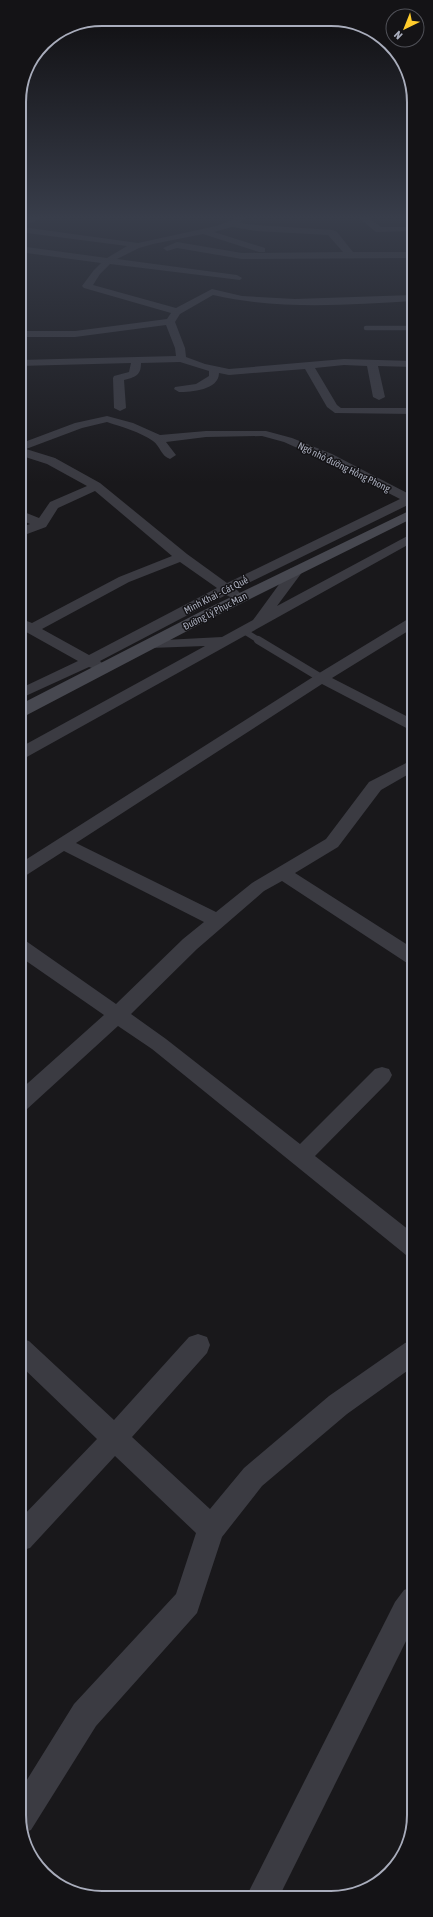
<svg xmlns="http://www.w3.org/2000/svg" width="433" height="1917" font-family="'Asap Condensed',sans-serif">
	<rect width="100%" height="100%" fill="#19181b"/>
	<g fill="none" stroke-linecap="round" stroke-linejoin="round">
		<!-- lane-far2 -->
		<path stroke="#3b3b42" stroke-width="4.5" d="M366,328H413"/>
		<!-- lane-far1 -->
		<path stroke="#3b3b42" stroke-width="6" d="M244,631L260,641"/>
		<!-- lane -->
		<path stroke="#3b3b42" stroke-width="8" d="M258,640L321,678"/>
		<!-- street -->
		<g fill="#3b3b42" fill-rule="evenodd">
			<path d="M36,215H47L22,227L138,243L216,226L230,221L239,215H248L239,223L256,225L333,230L337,232L353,252H413V258L242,259L177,248L167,251L163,248L177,242L242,253L343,252L328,235L256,231L232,227L214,232L265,248V252H259L203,234L153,244L139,248L117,259L237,275L242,278L240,280L110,264L100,274L93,285L176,308L212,289L242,296L295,299L413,295V301C347,305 278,310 213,295L180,314L175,322L185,348L186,357L205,364L229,369L344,359L413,361V367L378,366L385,397L379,400L373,397L367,366L344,365L315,368L337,405L341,408H413V414L335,413L327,407L305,369L229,375L219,373C219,390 191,392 179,392L174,389L175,387L196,384L209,376V371L180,362L141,363C141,376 135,377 124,380L126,408L120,411L114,408L113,378L114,376L129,372L131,363L19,366V360L176,356L175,348L166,325L75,337H19V331H75L167,319L171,313L84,288L82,286L94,270L101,263L19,252V246L107,258L127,246L19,232V222Z"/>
			<path d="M355,215H364L381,227H413V231L376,232Z"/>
			<path d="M107,416L133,423L160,435L206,431H266L292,438L332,454L411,495L413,494V505L410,504L236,589L242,595L240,598L235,599L226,595L100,661L105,666L103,669L98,670L89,667L19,699V689L78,661L19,628V618L32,623L119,577L172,556L95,491L58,508L46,527L19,537V528L30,524L19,519V510L39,518L50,502L87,486L47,464L19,455V444L75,423ZM107,422C122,427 140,432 153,441C160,446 161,456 170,459L176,455L166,442L206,437L262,436L284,442L324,460L400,499L227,583L187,554L100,483L55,458L26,449L82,428ZM180,562L217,588L89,655L42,629L129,582Z"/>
			<path d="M413,533V542L25,758L19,760V748L205,646L150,648L145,647L143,644L145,641L222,637L253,620L291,568H301L303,571L277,606Z"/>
			<path d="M413,618V628L332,678L414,720V732L322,684L76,843L216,912L252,883L326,839L369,782L414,759V771L381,790L338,847L295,873L414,949V965L407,963L282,881L264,891L197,949L131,1014L166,1039L300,1144L375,1069L382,1067L389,1069L392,1075L389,1081L315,1156L414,1234V1258L406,1255L152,1049L118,1026L26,1110L19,1112V1091L104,1015L19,956V939L26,941L116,1004L183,939L204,922L64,851L25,876L19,878V864L316,675L408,619Z"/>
			<path d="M198,1334L207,1337L210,1345L207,1353L132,1437L210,1509L244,1468L329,1396L405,1343L414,1340V1366L347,1414L262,1486L222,1537L197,1613L96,1726L31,1830L23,1833L20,1825V1791L74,1704L176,1594L196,1533L115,1456L30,1548L20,1551V1519L97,1439L20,1365V1338L29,1341L114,1420L189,1337Z"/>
			<path d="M414,1586V1625L279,1897H246L395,1602L404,1590Z"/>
		</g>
		<!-- secondary -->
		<path fill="#474850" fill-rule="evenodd" d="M413,509V518L212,618L25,716L19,717V705L200,612Z"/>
	</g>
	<!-- sky -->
	<linearGradient id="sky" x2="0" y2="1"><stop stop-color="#0e0d0f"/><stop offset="0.45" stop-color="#383d4a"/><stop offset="1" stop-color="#383d4a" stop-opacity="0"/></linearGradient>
	<rect width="433" height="483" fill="url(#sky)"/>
	<g text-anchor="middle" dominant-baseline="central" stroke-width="3" stroke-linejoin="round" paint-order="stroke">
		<!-- far-street labels -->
		<g font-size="10" fill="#a9adbc" stroke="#141316">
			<text transform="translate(344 467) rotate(26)">Ngõ nhỏ đường Hồng Phong</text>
			<text transform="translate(216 595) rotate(-27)">Minh Khai - Cát Quế</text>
			<text transform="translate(215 611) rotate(-27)">Đường Lý Phục Man</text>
		</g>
	</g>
	<!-- crop -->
	<path d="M0 0H433V1917H0ZM102 26H331A76 76 0 0 1 407 102V1815A76 76 0 0 1 331 1891H102A76 76 0 0 1 26 1815V102A76 76 0 0 1 102 26Z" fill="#141316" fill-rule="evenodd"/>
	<path fill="none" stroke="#a9adbc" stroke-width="2" d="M102 26H331A76 76 0 0 1 407 102V1815A76 76 0 0 1 331 1891H102A76 76 0 0 1 26 1815V102A76 76 0 0 1 102 26Z"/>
	<!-- north arrow -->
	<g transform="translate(405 28) rotate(223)"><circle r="19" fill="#141316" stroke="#505158"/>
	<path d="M0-3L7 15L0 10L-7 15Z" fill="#ffcc2c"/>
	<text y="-6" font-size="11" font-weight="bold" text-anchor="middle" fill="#a9adbc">N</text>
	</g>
</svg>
